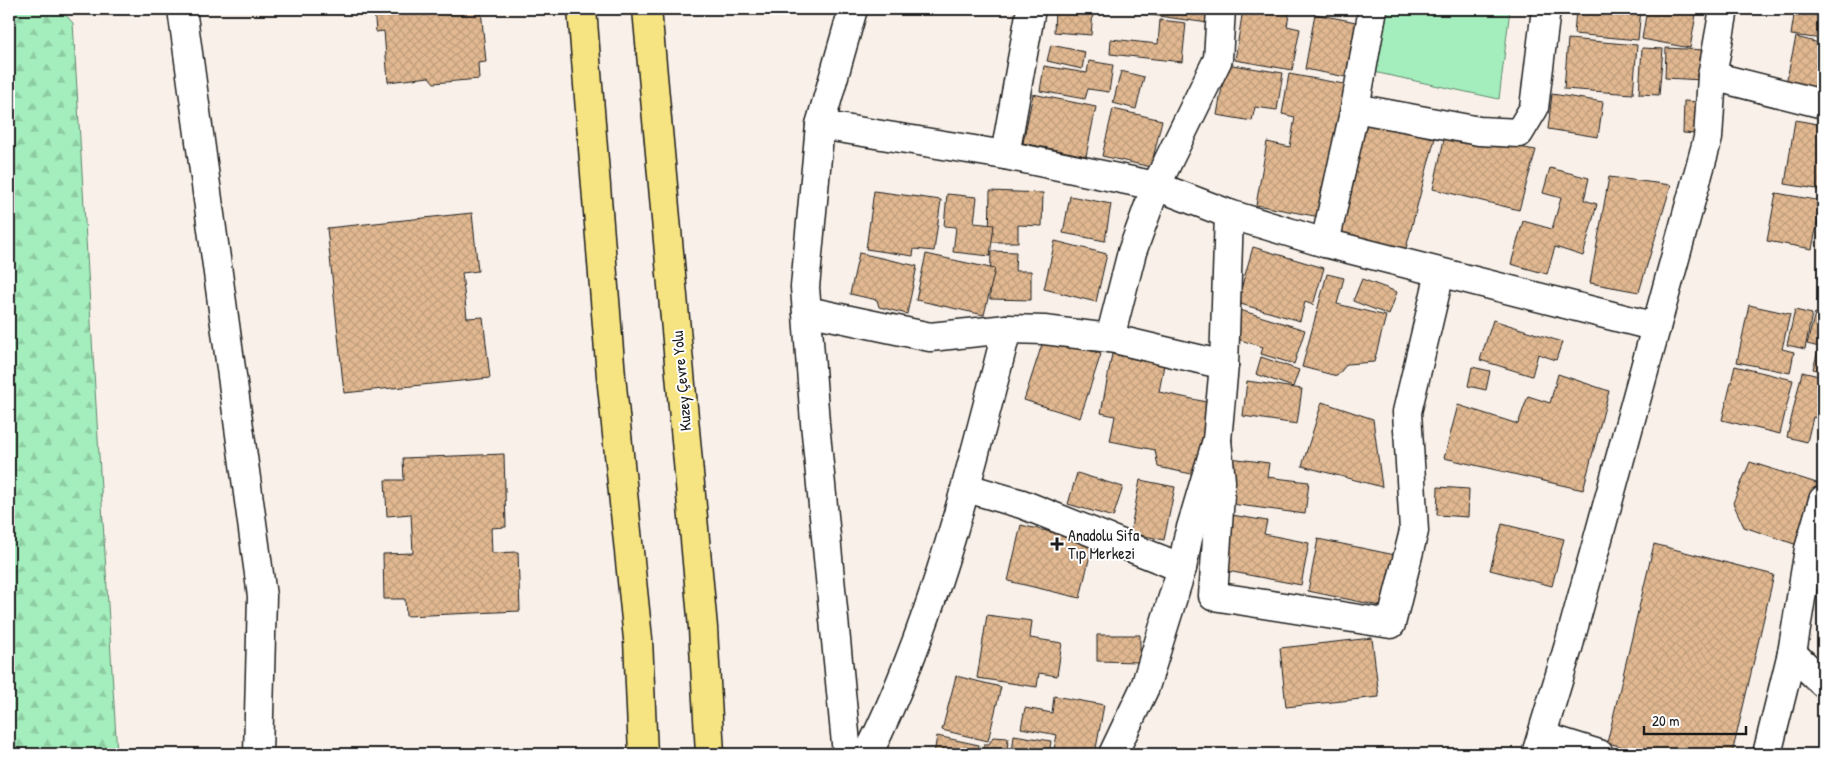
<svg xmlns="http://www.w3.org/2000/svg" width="1832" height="763" font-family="'Patrick Hand',sans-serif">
	<defs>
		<pattern id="forest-firs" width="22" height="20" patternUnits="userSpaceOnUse" patternTransform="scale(1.25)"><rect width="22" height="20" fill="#a4eebd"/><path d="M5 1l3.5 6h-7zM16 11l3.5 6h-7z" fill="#8dcca2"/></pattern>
		<pattern id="building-cross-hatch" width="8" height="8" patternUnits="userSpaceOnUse" patternTransform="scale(1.25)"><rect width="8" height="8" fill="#e1b891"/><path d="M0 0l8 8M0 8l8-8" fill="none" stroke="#c09e7c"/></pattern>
	</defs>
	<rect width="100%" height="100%" fill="#f9f1e9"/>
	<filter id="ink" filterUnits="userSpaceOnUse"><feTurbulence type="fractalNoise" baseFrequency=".02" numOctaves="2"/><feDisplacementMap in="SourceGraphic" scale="10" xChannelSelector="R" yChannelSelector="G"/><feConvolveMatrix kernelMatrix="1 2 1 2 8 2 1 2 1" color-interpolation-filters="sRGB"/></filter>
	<g filter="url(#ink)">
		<!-- green -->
		<path fill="#a4eebd" stroke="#60856c" d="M1381,9H1510L1499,99L1369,71Z"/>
		<!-- forest -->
		<path fill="url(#forest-firs)" stroke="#60856c" d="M9,9H60L73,23L117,754H9Z"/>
		<!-- building -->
		<g fill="url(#building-cross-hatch)" stroke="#1c1c1c">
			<path d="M374,9H481L486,62L478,63L479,79L434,83L429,77L388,82L384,31L376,32Z"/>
			<path d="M1055,9L1093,12L1091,35L1054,32Z"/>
			<path d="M1138,9H1210L1208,23L1137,13Z"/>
			<path d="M1243,9L1290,10L1287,26L1300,29L1292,70L1235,60Z"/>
			<path d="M1576,9H1641L1638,40L1574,34Z"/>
			<path d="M1647,9H1697L1690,48L1642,39Z"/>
			<path d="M1795,9H1823V39L1791,35Z"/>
			<path d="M1315,14L1356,22L1346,77L1305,69Z"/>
			<path d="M1160,20L1186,23L1182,62L1110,54L1111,39L1158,44Z"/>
			<path d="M1796,37L1823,44V92L1786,83Z"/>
			<path d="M1568,39L1637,45L1633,94L1564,89Z"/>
			<path d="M1051,45L1085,52L1082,69L1047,61Z"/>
			<path d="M1642,48L1663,49L1659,95L1639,94Z"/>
			<path d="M1666,48L1705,50L1703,80L1665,78Z"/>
			<path d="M1089,61L1113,65L1109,92L1088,89L1085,99L1040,91L1044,66L1087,73Z"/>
			<path d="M1226,64L1283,73L1277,110L1255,107L1252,121L1217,115Z"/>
			<path d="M1121,71L1144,77L1136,109L1113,103Z"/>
			<path d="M1289,74L1349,85L1325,218L1256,205L1267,142L1290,147L1295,117L1282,114Z"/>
			<path d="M1033,94L1096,107L1086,156L1023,143Z"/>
			<path d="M1552,94L1603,102L1598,137L1548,129Z"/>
			<path d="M1684,101L1699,102L1697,134L1683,133Z"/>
			<path d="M1113,109L1162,120L1151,167L1102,156Z"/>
			<path d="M1795,120L1823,125V190L1785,184Z"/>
			<path d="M1367,123L1435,138L1405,252L1337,234Z"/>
			<path d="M1445,135L1536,150L1519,210L1433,189Z"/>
			<path d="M1550,168L1589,178L1584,200L1597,204L1583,256L1555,247L1547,274L1511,264L1523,221L1552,229L1561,198L1543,193Z"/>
			<path d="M1609,177L1671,185L1639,292L1590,283Z"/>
			<path d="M874,191L941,200L934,251L914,249L913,256L866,249Z"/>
			<path d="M990,191L1043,193L1042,226L1018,225V242H989Z"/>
			<path d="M1776,193L1822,201L1812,249L1767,241Z"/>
			<path d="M947,194L977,197L974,223L994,225L990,256L953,252L956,227L944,226Z"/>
			<path d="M1070,196L1111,204L1105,241L1063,233Z"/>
			<path d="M472,213L478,271L462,273L467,318L483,317L490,378L344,393L327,228Z"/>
			<path d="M1055,241L1107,254L1096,302L1044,289Z"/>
			<path d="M1253,247L1324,268L1313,305L1305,302L1300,321L1237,303Z"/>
			<path d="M991,251L1016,252L1015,271H1031V300L990,299Z"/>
			<path d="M859,253L917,266L907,314L879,307L877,300L850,294Z"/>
			<path d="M926,254L995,269L984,315L916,300Z"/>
			<path d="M1327,274L1344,278L1337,304L1386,316L1374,362L1347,364L1337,376L1302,367Z"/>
			<path d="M1823,276V303L1817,302Z"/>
			<path d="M1362,279L1397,292L1389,315L1353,301Z"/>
			<path d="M1749,305L1790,314L1782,349L1794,352L1790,373L1737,362Z"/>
			<path d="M1240,310L1305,330L1294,364L1261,354L1263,347L1231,337Z"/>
			<path d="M1795,310L1812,314L1805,349L1787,345Z"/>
			<path d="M1815,313L1823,315V372L1813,369L1819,347L1807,344Z"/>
			<path d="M1493,320L1562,342L1556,360L1538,354L1532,376L1480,360Z"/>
			<path d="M1045,335L1101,354L1080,418L1024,400Z"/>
			<path d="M1112,354L1164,365L1159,392L1216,404L1201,476L1158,467L1155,450L1110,441L1115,416L1101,413Z"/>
			<path d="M1261,357L1299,370L1293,387L1256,374Z"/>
			<path d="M1735,366L1793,380L1780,434L1722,420Z"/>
			<path d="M1472,367L1490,371L1486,390L1468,386Z"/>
			<path d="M1802,372L1823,377V420L1813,417L1807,442L1787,437Z"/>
			<path d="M1558,374L1609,391L1583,490L1444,458L1458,405L1518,424L1528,396L1550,403Z"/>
			<path d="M1247,381L1302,389L1297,424L1243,416Z"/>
			<path d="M1322,402L1373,419L1382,487L1302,466Z"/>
			<path d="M504,454L506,527L491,528L492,553L518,552L520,611L406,616L405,599H384L383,554L413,553L411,514L387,516L385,480H404L403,458Z"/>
			<path d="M1230,458L1269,463L1267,477L1309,482L1305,514L1224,503Z"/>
			<path d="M1750,462L1823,485V500L1809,549L1744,527L1733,503Z"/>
			<path d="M1077,473L1123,487L1113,517L1068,504Z"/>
			<path d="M1140,480L1175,487L1164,540L1130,533Z"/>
			<path d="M1438,487L1469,489L1468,517L1437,515Z"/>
			<path d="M1232,515L1267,521L1264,534L1309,543L1301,585L1222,570Z"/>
			<path d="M1502,524L1564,539L1552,586L1490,570Z"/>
			<path d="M1021,525L1093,542L1080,598L1008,581Z"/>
			<path d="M1318,539L1395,555L1385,607L1308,591Z"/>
			<path d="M1654,544L1774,575L1732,754H1652L1607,743Z"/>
			<path d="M987,615L1032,621L1030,638L1062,643L1057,676L1039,673L1037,687L977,678Z"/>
			<path d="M1097,635H1140V662L1097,661Z"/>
			<path d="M1372,638L1379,697L1286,707L1280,648Z"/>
			<path d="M956,676L1001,687L988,741L942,730Z"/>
			<path d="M1054,696L1104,705L1095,754H1053L1057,735L1021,728L1025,708L1052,713Z"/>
			<path d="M1014,735L1051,741L1049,754H1012Z"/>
			<path d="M937,736L979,745L977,754H934Z"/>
			<path d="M993,737L1008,738L1007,754H983L984,744H989Z"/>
		</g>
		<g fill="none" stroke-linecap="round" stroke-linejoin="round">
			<defs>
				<g id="minor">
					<path d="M182,9L262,596L258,754"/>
					<path d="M1712,76L1823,104"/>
					<path d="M1355,108L1479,131L1519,133L1534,108L1546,9"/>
					<path d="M820,125L1005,155L1156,186L1229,214L1325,243L1656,327"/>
					<path d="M1005,155L1031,9"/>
					<path d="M1325,243L1355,108L1373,9"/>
					<path d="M807,311L930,337L1007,329L1044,330L1110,338L1224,365"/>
					<path d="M1110,338L1132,252L1156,186L1218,59L1221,9"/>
					<path d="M1217,440L1221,481L1213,596L1391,624L1414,531L1407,412L1440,273"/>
					<path d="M967,488L1022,504L1182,568"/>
					<path d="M1792,653L1823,683"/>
					<path d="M1542,736L1599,754"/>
					<path d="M868,754C935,620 970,474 1007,329"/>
					<path d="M1113,754L1145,687L1182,568L1188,538L1217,440L1224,365L1229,214"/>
					<path d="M1536,754L1568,648L1708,138L1712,76L1724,9"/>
					<path d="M1767,754L1792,653L1809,549L1823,500"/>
				</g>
				<path id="tertiary" d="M847,754L815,423L805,287L820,125L853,9"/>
				<g id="primary">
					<path d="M582,9L611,376L638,639L643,754"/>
					<path d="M647,9L703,628L710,754"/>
				</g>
			</defs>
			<!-- minor casing -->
			<use href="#minor" stroke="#1c1c1c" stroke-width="31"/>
			<!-- tertiary casing -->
			<use href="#tertiary" stroke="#1c1c1c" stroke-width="31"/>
			<!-- primary casing -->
			<use href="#primary" stroke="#1c1c1c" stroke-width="31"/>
			<!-- minor -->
			<use href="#minor" stroke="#fff" stroke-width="28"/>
			<!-- tertiary -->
			<use href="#tertiary" stroke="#fff" stroke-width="28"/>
			<!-- primary -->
			<use href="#primary" stroke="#f6e381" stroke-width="28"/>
		</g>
	</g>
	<!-- markers -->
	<path fill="#1c1c1c" stroke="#fff" stroke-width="2" d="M1054.5 536.5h5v5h5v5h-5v5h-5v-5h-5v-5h5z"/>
	<g text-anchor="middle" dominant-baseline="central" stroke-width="4" stroke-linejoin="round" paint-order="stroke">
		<!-- street labels -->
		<g font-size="16" fill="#1c1c1c" stroke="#fff">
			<text transform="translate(681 381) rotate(-95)">Kuzey Çevre Yolu</text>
		</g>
		<!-- poi labels -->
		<g font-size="16" fill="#1c1c1c" stroke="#fff" text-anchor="start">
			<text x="1068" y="535">Anadolu Sifa<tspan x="1068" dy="18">Tıp Merkezi</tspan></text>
		</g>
	</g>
	<!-- margin -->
	<rect width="1832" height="763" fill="none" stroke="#fff" stroke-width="30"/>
	<rect x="15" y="15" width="1802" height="733" fill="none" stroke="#1c1c1c" stroke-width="2" filter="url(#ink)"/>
	<!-- scale -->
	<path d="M1644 726v8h102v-8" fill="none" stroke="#1c1c1c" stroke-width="2.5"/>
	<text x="1652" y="726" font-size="15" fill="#1c1c1c" stroke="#ffffff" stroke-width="4" paint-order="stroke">20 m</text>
</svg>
